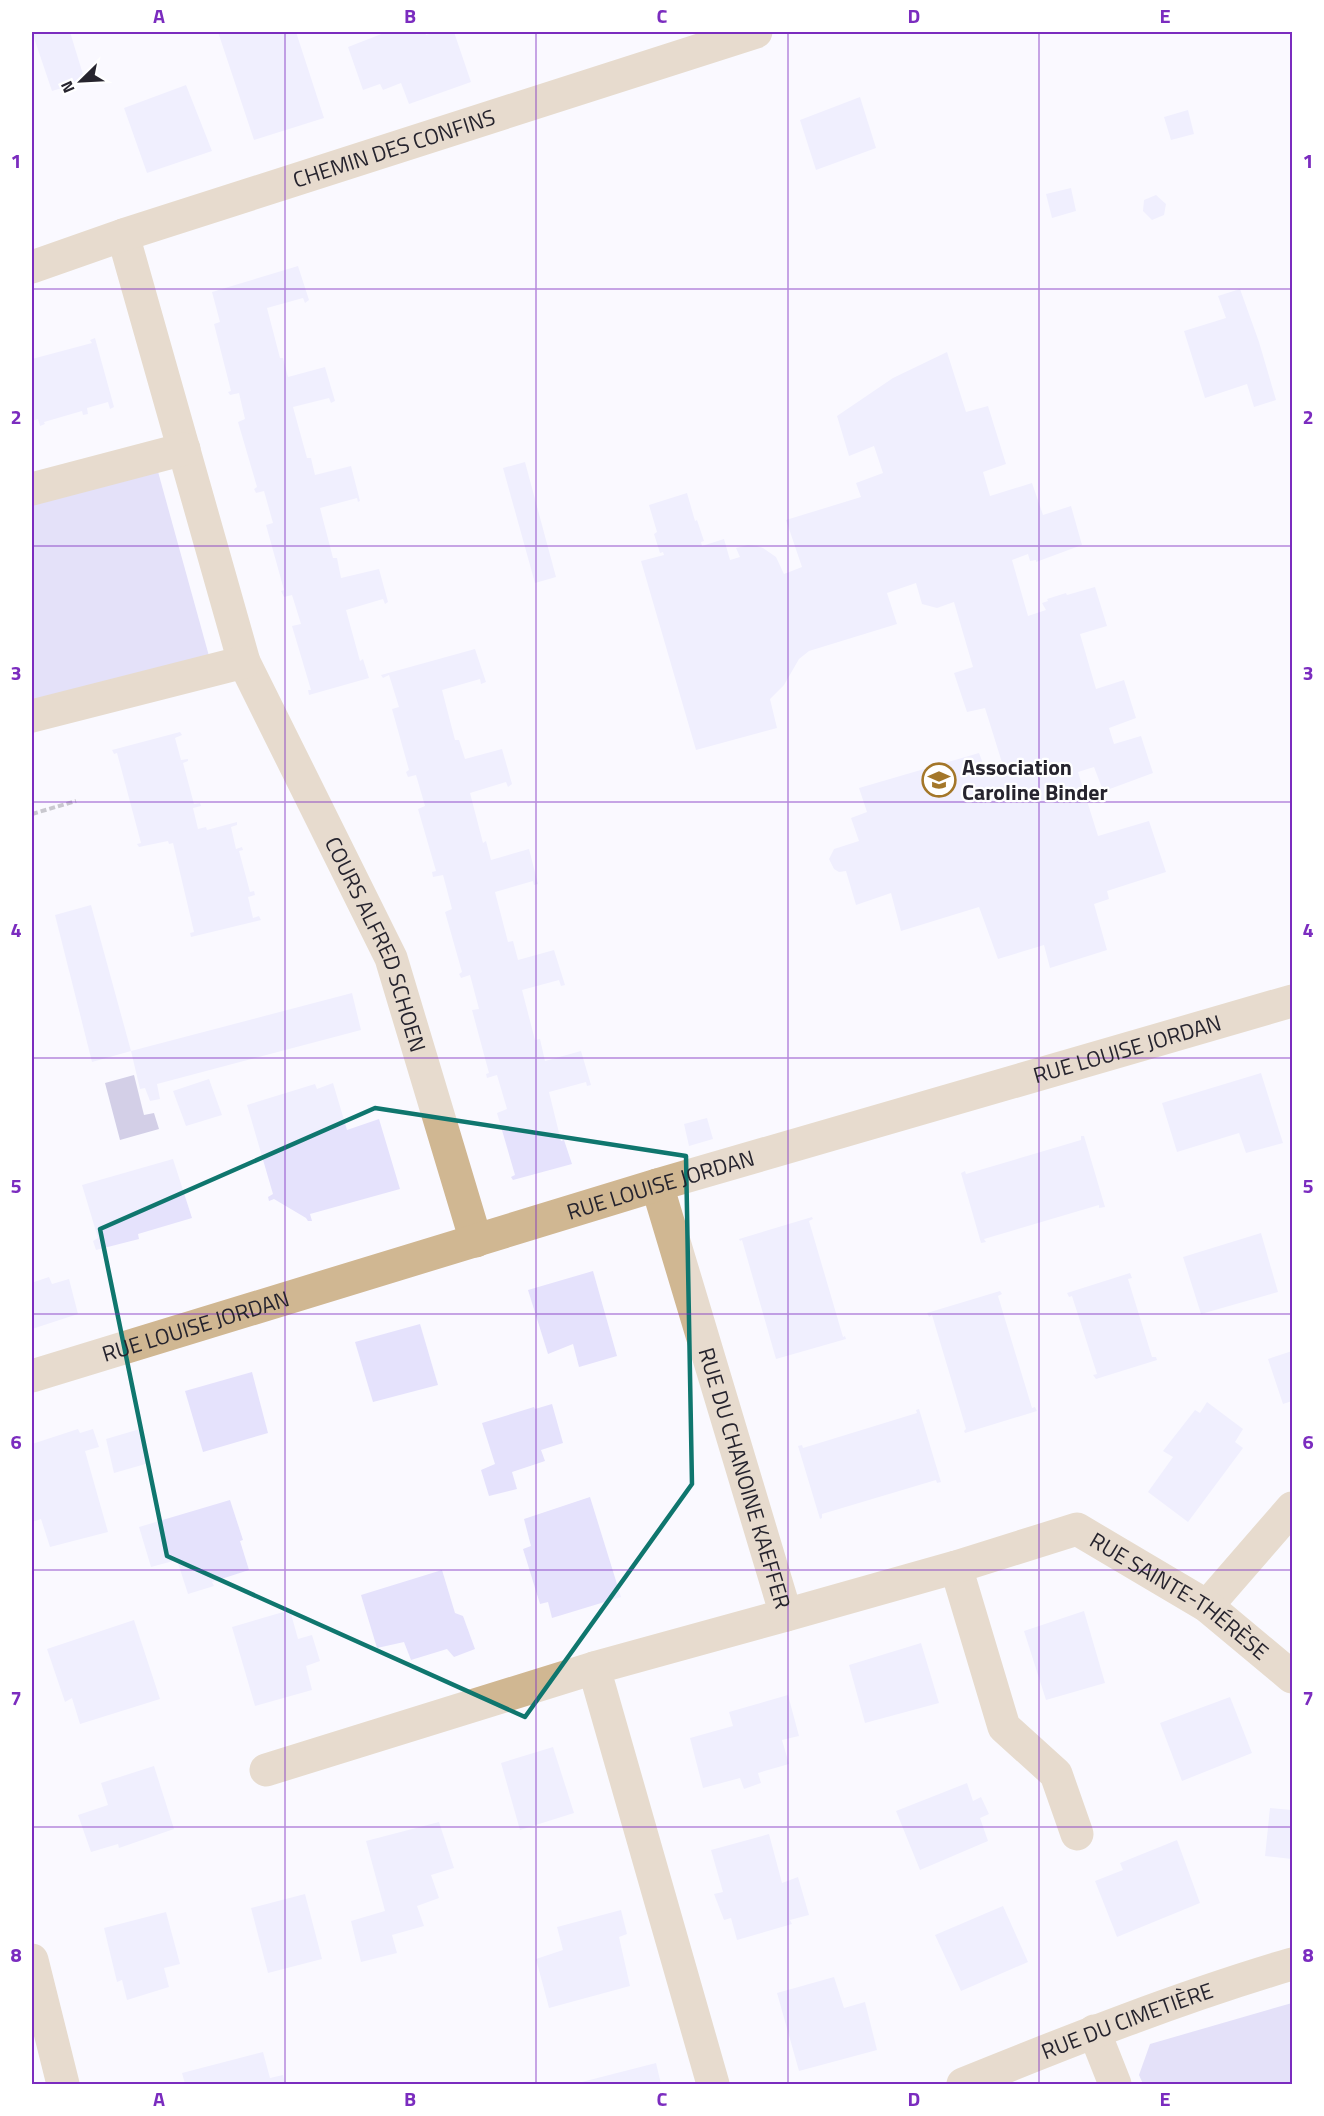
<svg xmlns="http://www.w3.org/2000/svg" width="1324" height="2116" font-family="'Titillium Web',sans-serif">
	<rect width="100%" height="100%" fill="#faf9ff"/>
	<!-- green -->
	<g fill="#cac3f1">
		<path d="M157,468L209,656L32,700V501Z"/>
		<path d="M1292,2003V2084H1143L1139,2075L1150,2044Z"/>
	</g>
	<!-- water -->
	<path fill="#a49ccb" d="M134,1075L144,1115L154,1113L159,1129L120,1140L105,1083Z"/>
	<!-- building -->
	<g fill="#e5e2fc">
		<path d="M32,32H70L85,81L52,91Z"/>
		<path d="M218,32H296L324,118L254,140Z"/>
		<path d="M383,32H425L426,35L436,32H454L471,82L409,104L401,83L383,90L380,84L363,90L348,47L384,33Z"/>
		<path d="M186,85L212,151L147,173L124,108Z"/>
		<path d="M860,97L876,148L816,170L800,120Z"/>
		<path d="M1188,110L1194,134L1171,140L1164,117Z"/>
		<path d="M1071,188L1076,211L1052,218L1046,194Z"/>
		<path d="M1156,195L1166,204L1164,215L1152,220L1143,211L1144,200Z"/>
		<path d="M298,266L309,300L305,303L303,298L267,308L280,358H283L288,377L325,367L335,401L331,403L329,398L293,407L307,458H311L315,475L351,466L360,501L358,502L357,498L320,508L333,558H337L341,578L379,569L388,602L385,604L383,599L346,610L360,661L363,659L369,678L309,695L308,690H311L292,626L301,624L292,595L284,597L281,591L284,590L266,525L273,523L264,491L256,493L254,489L257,487L238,422L245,419L239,393L230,395L228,392L231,391L214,324L220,322L212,292Z"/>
		<path d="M1240,289L1259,342L1276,400L1254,407L1247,384L1205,398L1184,331L1226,318L1218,296Z"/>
		<path d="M95,338L114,407L110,409L108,402L87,408L88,414L83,415L82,411L44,422L45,424L40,426L38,419L32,421V359L92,343L90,340Z"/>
		<path d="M947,352L966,412L988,406L1006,464L983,472L990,496L1032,483L1043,515L1071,506L1082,545L1036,562V560L1030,561L1028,554L1012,560L1028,616L1046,610L1042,603L1048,601L1047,599L1066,593L1067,595L1095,587L1107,626L1080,634L1096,689L1124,680L1136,718L1109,728L1114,744L1141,736L1153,773L1107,790L1105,787L1102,788L1094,767L1078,772L1098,836L1149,821L1166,872L1107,891L1109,899L1094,904L1107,950L1050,968L1044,945L998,959L979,907L901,931L891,893L856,905L846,871L839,872L834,869L829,859L834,849L859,841L851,818L867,812L859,788L979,753L987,774L1004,769L985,708L967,712L954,673L973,667L954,602L937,608L922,604L916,583L887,593L897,624L809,651L799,659L784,685L770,699L777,728L696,750L641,561L664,555L663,552L660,553L654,534L657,532L649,505L687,493L695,521L697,520L704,541L701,542L702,546L724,539L730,560L740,557L736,548L748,545L757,546L763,548L776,557L784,574L802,567L786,520L861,497L856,483L883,473L874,446L849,456L837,416L893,378Z"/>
		<path d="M525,462L556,577L535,583L503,468Z"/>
		<path d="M475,649L486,682L481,684L480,679L442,690L455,740H459L465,759L502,749L512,784L508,787L506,782L470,793L483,843L486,841L491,860L529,849L538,884L534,885L533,881L495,892L508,942L513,941L518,960L554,950L565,985L561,986L559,980L522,990L535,1040L540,1039L545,1061L581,1051L591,1085L587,1086L586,1082L549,1092L561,1141L564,1140L572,1164L513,1180L511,1177L515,1175L497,1113L507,1109L497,1075L487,1078L486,1074L489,1073L472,1010L479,1009L470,975L461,978L459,974L462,972L445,912L452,909L443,875L433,877L432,872L436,871L418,809L425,806L416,775L408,777L406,772L409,770L392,709L399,707L389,675L383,678L381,675Z"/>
		<path d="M180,732L182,735L175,738L181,760L188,759V761L183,763L194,804L200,803L201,806L193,808L198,829L206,827L207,830L237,822V825L231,827L236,849L242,847L243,850L239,851L250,892L254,891L255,895L248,897L253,918L259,916L261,920L191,937L190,933L194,932L173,843L169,844L168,841L139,847L137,844L141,843L117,753L114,754L112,750Z"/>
		<path d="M91,905L131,1051L92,1062L55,915Z"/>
		<path d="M352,993L361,1030L157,1084L160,1099L150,1101L145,1088L140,1089L131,1051Z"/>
		<path d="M1261,1073L1283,1143L1246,1153L1239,1133L1177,1152L1162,1103Z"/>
		<path d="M209,1079L222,1115L186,1126L173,1091Z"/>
		<path d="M333,1083L347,1130L379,1119L400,1189L310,1214L312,1221H308L306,1218L274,1199L269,1201L268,1197L273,1194L247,1105L315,1084L317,1089Z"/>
		<path d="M707,1118L713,1139L689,1146L684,1124Z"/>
		<path d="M1081,1136H1084L1105,1207L1099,1208V1205L984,1239L986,1242L981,1243L961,1173L965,1171L966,1174L1081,1140Z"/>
		<path d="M173,1159L192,1218L138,1234L139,1239L96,1250L93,1241L98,1238L82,1185Z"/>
		<path d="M812,1217L813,1219L809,1221L843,1337L845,1336L846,1339L776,1359L742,1240L740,1241L739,1239Z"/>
		<path d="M1261,1233L1278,1292L1201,1314L1183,1257Z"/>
		<path d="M593,1271L617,1356L579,1367L573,1344L548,1354L528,1290Z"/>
		<path d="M1130,1273L1132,1278L1128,1279L1152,1357H1156L1157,1360L1096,1379L1093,1375L1097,1374L1072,1296L1069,1297L1067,1293Z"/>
		<path d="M32,1275L34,1282L49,1277L52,1284L69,1279L78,1314L32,1329Z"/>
		<path d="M1000,1291L1002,1294L998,1296L1032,1408L1035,1407L1037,1411L965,1433L964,1431L966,1429L932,1315L929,1317L927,1313Z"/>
		<path d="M420,1324L438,1385L373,1402L355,1342Z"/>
		<path d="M1292,1351V1401L1283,1404L1268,1359Z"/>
		<path d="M252,1372L268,1433L203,1452L185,1391Z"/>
		<path d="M1207,1402L1243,1429L1235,1442L1243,1448L1188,1522L1148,1492L1173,1457L1163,1451L1195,1410L1200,1413Z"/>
		<path d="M552,1404L563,1443L541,1450L545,1461L512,1472L517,1489L489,1496L481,1470L495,1464L482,1423L534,1407L535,1409Z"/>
		<path d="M919,1409L941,1482L937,1483L936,1480L822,1514V1518L820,1519L798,1446L802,1445L803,1448L917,1413L916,1410Z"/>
		<path d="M78,1429L80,1433L93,1429L99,1447L85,1451L108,1532L50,1547L41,1519L32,1522V1444Z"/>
		<path d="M140,1429L149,1463L114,1473L106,1439Z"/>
		<path d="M590,1497L621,1597L552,1618L548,1602L540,1604L523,1549L531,1546L524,1519Z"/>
		<path d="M230,1500L243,1540L240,1541L249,1570L212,1582L214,1586L188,1594L177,1560L151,1567L139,1527Z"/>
		<path d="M442,1570L455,1613L463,1616L475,1649L454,1657L447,1649L411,1660L404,1642L377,1648L361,1595Z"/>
		<path d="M290,1610L298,1639L312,1635L320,1661L306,1666L312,1690L255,1706L232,1627Z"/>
		<path d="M1084,1611L1105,1683L1046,1700L1024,1631Z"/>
		<path d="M134,1620L160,1699L80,1724L72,1698L65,1702L47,1649Z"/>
		<path d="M921,1643L939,1703L865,1723L849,1665Z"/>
		<path d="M788,1695L799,1736L782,1740L789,1764L758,1773L761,1783L744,1789L740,1778L703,1788L690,1738L733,1726L729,1712Z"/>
		<path d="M1230,1697L1252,1753L1182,1781L1160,1723Z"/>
		<path d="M553,1747L574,1813L520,1830L501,1763Z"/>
		<path d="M154,1766L174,1829L119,1848L118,1844L91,1852L78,1815L108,1805L101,1783Z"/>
		<path d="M967,1783L973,1801L981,1797L989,1814L980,1818L988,1841L920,1870L896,1811Z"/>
		<path d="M1270,1808L1292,1810V1859L1265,1856Z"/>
		<path d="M439,1822L454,1868L431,1875L439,1898L417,1906L424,1926L392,1935L397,1953L361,1962L351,1921L385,1911L366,1841Z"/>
		<path d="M769,1834L782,1883L798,1877L809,1915L790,1920L792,1924L737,1940L731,1918L724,1920L714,1894L723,1892L711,1850Z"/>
		<path d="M1177,1840L1200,1903L1117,1937L1095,1881L1123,1870L1120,1863Z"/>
		<path d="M305,1894L322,1959L268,1973L251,1908Z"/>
		<path d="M1003,1906L1028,1962L961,1991L935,1935Z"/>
		<path d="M621,1910L627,1934L619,1937L630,1986L549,2008L536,1959L563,1950L557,1927Z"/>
		<path d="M166,1912L180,1964L164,1968L169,1987L127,2000L122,1980L117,1982L104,1928Z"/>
		<path d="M834,1977L844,2008L865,2002L877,2050L799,2071L777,1993Z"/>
		<path d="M263,2052L270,2078L283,2075L285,2084H185L182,2073Z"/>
		<path d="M656,2063L661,2084H574Z"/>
	</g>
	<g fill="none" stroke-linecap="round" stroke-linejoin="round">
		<!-- path -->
		<path stroke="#8f8d95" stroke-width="4" stroke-dasharray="6 3" stroke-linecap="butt" d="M32,814L76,801"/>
		<!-- minor -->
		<g stroke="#d0b792" stroke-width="33">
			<path id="s1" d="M123,235L244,662L391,958L476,1241"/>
			<path id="s2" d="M32,267L123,235L756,32"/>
			<path d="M32,489L184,449"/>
			<path d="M32,716L244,662"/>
			<path id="s3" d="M657,1185L786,1615L594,1668L713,2084"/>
			<path id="s4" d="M32,1376L657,1185L1292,1001"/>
			<path d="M956,1567L1004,1727L1056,1774L1077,1834"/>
			<path d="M1207,1606L1292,1508"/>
			<path id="s5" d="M786,1615L956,1567L1077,1529L1207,1606L1292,1677"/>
			<path d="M266,1770L594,1668"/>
			<path d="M1094,2031L1115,2084"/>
		</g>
		<!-- tertiary -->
		<g stroke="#d0b792" stroke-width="33">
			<path d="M32,1960L63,2084"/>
			<path id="s6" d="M963,2084C1072,2040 1180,1997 1292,1964"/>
		</g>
	</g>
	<!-- marked area -->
	<path d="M0 0H1324V2116H0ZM375,1108L686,1156L692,1484L525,1717L167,1556L100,1229Z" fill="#faf9ff" fill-opacity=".55" fill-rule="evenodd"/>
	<path fill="none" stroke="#0f766e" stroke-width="4.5" stroke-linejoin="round" d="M375,1108L686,1156L692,1484L525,1717L167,1556L100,1229Z"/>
	<!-- grid -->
	<path fill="none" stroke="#7b2cbf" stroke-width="1.5" stroke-opacity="0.55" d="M285,32V2084M536,32V2084M788,32V2084M1039,32V2084M32,289H1292M32,546H1292M32,802H1292M32,1058H1292M32,1314H1292M32,1570H1292M32,1827H1292"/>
	<!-- icons -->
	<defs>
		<symbol id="school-ring" viewBox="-11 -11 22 22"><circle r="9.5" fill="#fff" stroke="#a47729" stroke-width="1.5"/><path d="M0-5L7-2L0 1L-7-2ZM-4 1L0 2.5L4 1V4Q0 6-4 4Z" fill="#a47729"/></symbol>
	</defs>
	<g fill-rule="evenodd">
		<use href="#school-ring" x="920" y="761" width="38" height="38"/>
	</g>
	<g text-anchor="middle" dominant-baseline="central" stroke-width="4.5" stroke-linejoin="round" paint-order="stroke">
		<!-- street labels -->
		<g font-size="22" fill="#26242e" stroke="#fff">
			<text stroke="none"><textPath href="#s2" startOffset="381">CHEMIN DES CONFINS</textPath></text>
			<text stroke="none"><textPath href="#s1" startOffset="756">COURS ALFRED SCHOEN</textPath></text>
			<text stroke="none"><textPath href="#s4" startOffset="1143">RUE LOUISE JORDAN</textPath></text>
			<text stroke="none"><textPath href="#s4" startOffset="657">RUE LOUISE JORDAN</textPath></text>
			<text stroke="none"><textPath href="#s4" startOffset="171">RUE LOUISE JORDAN</textPath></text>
			<text stroke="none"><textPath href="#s3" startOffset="306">RUE DU CHANOINE KAEFFER</textPath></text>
			<text stroke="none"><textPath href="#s5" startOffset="426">RUE SAINTE-THÉRÈSE</textPath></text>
			<text stroke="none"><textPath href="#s6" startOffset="176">RUE DU CIMETIÈRE</textPath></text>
		</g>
		<!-- poi labels -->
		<g font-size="22" font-weight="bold" fill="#26242e" stroke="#fff" text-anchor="start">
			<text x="962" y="767">Association<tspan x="962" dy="25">Caroline Binder</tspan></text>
		</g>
	</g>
	<!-- border -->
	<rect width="1324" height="2116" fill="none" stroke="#ffffff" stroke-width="66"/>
	<!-- north arrow -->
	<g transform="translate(81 81) rotate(246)" stroke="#ffffff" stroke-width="4.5" paint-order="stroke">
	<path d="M0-4.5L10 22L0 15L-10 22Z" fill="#26242e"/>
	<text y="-9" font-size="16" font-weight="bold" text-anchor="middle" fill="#26242e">N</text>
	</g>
	<rect x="33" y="33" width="1258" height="2050" fill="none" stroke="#7b2cbf" stroke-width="2"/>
	<g font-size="20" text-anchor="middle" font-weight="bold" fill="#7b2cbf">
		<text x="159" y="23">A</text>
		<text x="410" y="23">B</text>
		<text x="662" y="23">C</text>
		<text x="914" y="23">D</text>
		<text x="1165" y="23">E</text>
		<text x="16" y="168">1</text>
		<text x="1308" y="168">1</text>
		<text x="16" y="424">2</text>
		<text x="1308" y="424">2</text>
		<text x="16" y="680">3</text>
		<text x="1308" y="680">3</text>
		<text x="16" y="937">4</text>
		<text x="1308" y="937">4</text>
		<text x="16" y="1193">5</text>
		<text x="1308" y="1193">5</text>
		<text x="16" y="1449">6</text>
		<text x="1308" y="1449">6</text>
		<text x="16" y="1705">7</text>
		<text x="1308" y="1705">7</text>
		<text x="16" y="1962">8</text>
		<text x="1308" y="1962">8</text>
		<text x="159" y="2106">A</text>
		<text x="410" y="2106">B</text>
		<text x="662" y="2106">C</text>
		<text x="914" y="2106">D</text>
		<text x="1165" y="2106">E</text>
	</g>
</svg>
